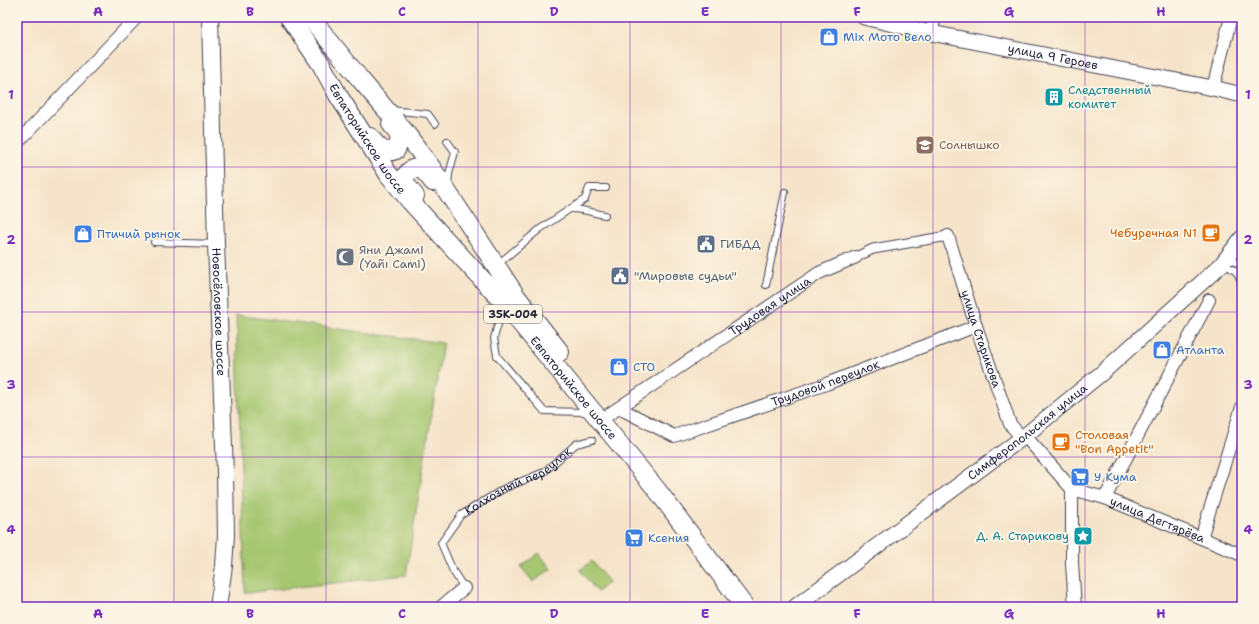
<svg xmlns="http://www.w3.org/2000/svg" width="1259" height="624" font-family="'Shantell Sans',sans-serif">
	<rect width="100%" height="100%" fill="#fcf5e5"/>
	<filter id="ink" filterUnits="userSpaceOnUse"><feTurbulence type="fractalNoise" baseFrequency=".025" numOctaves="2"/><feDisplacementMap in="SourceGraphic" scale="8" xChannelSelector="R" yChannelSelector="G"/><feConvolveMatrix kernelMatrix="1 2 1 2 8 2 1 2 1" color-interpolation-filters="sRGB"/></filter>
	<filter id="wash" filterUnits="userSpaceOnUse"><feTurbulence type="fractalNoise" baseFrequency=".012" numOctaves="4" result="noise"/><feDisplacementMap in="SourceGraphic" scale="16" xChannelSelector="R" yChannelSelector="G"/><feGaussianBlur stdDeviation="0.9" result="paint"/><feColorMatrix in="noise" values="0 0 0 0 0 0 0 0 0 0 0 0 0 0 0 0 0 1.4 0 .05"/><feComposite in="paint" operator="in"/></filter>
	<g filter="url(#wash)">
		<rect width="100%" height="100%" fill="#f6e4ca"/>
		<!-- green -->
		<g fill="#a6c66f" stroke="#647455">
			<path d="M236,315L443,343L406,575L245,593Z"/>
			<path d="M539,553L551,569L533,582L521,567Z"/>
			<path d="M592,561L609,582L597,592L580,570Z"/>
		</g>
	</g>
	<g filter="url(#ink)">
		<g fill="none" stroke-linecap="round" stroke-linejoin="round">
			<defs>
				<g id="service">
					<path d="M391,110L428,114L435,124"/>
					<path d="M447,141L455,152L449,174L448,185"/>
					<path d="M571,209C583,209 593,213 605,215"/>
					<path d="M154,242L216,244"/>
					<path d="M1227,258L1237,263L1242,262"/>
					<path d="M498,264L540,229L585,199L589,188H606"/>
					<path d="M1221,265C1227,266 1233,268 1237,273C1239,276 1239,279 1242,282"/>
					<path d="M766,285L785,192"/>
					<path d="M503,307L494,338L497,356L544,411L584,412L589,410"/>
					<path id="s1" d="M464,588L453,571L441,543L461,515L505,488L544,472L576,444L592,440"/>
				</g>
				<path id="pedestrian" d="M856,257L873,249L948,236"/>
				<g id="minor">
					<path d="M931,33L935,17"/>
					<path d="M1213,88L1231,17"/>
					<path d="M17,143L137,17"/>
					<path id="s2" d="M948,236L976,326L1010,424L1022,438"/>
					<path id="s3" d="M619,408L674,436L826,384L976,326"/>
					<path id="s4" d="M608,415L819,273L856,257"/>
					<path d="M1025,436L1072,489V563L1075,607"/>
					<path id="s5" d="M1072,489L1105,498L1242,555"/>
					<path d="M1105,498L1209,300"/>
					<path d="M1201,538L1242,407"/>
					<path d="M441,607L464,588"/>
				</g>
				<g id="tertiary">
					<path id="s6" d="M864,17L931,33L1213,88L1242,95"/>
					<path id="s7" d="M795,607L1022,438L1103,372L1221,265L1242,238"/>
				</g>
				<g id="secondary">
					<path id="s8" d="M210,17L216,244L225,472L226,535L224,566L218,607"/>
				</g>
				<g id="primary">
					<path id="s9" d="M289,17L321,64L338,95L389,175L410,201L504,303L657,490L745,607"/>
					<path d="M310,17L360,79L405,132L431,167L516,296L560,352"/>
					<path d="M370,137C377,146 384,155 396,150L400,140L397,131L391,124"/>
					<path d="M415,196L405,183V177C415,160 425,171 433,182"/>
				</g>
			</defs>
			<!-- service casing -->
			<use href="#service" stroke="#423f50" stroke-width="8"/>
			<!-- pedestrian casing -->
			<use href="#pedestrian" stroke="#423f50" stroke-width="11"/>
			<!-- minor casing -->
			<use href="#minor" stroke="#423f50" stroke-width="14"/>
			<!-- tertiary casing -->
			<use href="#tertiary" stroke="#423f50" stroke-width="17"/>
			<!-- secondary casing -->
			<use href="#secondary" stroke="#423f50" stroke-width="18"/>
			<!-- primary casing -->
			<use href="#primary" stroke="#423f50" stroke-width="20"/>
			<!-- service -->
			<use href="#service" stroke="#fff" stroke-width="6"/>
			<!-- pedestrian -->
			<use href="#pedestrian" stroke="#fff" stroke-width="9"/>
			<!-- minor -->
			<use href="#minor" stroke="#fff" stroke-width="12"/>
			<!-- tertiary -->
			<use href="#tertiary" stroke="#fff" stroke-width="15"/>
			<!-- secondary -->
			<use href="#secondary" stroke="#fff" stroke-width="16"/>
			<!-- primary -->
			<use href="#primary" stroke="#fff" stroke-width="18"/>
		</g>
	</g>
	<!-- grid -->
	<path fill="none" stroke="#7b2cbf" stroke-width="1" stroke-opacity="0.55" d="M174,17V607M326,17V607M478,17V607M630,17V607M781,17V607M933,17V607M1085,17V607M17,167H1242M17,312H1242M17,457H1242"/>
	<!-- icons -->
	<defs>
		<symbol id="shop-square" viewBox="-11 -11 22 22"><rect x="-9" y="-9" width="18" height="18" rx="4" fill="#3f7fe0" stroke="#fcf5e5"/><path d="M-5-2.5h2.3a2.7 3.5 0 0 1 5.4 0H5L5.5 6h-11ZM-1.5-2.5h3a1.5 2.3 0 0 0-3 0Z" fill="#fff"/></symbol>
		<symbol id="building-square" viewBox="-11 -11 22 22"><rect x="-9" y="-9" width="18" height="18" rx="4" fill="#0f9aa8" stroke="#fcf5e5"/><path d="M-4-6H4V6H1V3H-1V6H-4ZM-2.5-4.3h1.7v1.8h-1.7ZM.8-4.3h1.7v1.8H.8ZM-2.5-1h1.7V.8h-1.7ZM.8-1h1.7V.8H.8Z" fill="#fff"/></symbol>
		<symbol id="school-square" viewBox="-11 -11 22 22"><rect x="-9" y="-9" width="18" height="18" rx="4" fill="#8d6e63" stroke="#fcf5e5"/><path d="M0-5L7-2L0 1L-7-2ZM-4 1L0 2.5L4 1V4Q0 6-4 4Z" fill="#fff"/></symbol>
		<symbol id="cafe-square" viewBox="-11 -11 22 22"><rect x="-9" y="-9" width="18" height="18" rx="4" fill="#e8710a" stroke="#fcf5e5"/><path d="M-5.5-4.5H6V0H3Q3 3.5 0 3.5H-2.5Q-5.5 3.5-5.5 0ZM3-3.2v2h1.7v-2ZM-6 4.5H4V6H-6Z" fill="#fff"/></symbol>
		<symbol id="civic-square" viewBox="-11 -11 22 22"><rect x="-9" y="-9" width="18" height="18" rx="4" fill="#5c6f8a" stroke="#fcf5e5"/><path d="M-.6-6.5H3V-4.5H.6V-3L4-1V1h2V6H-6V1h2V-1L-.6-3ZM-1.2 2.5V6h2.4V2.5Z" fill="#fff"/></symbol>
		<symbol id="mosque-square" viewBox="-11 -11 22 22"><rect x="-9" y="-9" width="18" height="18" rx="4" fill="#6b7280" stroke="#fcf5e5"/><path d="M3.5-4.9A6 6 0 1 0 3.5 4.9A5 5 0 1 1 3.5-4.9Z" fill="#fff"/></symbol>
		<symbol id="supermarket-square" viewBox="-11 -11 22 22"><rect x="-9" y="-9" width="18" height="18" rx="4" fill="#3f7fe0" stroke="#fcf5e5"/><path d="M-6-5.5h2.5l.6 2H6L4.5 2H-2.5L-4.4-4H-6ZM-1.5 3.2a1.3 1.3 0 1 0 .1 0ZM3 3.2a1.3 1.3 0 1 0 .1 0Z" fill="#fff"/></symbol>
		<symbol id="sight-square" viewBox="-11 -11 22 22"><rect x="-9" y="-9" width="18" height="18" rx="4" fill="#0f9aa8" stroke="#fcf5e5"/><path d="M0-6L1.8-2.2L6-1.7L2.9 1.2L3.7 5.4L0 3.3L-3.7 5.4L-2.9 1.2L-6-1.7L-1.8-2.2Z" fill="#fff"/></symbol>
	</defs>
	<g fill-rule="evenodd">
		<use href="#shop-square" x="818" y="26" width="22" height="22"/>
		<use href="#building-square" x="1043" y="86" width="22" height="22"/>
		<use href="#school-square" x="914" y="134" width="22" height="22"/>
		<use href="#cafe-square" x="1200" y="222" width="22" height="22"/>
		<use href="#shop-square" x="72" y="223" width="22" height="22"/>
		<use href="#civic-square" x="695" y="233" width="22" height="22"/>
		<use href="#mosque-square" x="334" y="246" width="22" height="22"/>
		<use href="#civic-square" x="609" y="265" width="22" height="22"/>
		<use href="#shop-square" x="1151" y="339" width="22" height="22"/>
		<use href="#shop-square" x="608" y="356" width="22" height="22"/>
		<use href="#cafe-square" x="1050" y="431" width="22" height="22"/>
		<use href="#supermarket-square" x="1069" y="466" width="22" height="22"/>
		<use href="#sight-square" x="1072" y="525" width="22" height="22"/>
		<use href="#supermarket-square" x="623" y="527" width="22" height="22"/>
	</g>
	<g text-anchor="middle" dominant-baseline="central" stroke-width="4" stroke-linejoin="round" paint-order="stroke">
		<!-- shield labels -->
		<rect fill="#fcf5e5" stroke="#63616e" stroke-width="1" x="484" y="305" width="58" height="18" rx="3"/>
		<g font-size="11" font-weight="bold" fill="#22223b">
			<text x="513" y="314">35К-004</text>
		</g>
		<!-- shop labels -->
		<g font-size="12" fill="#366cbe" stroke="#fcf5e5" text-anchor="start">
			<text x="843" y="37">Mix Мото Вело</text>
			<text x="97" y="234">Птичий рынок</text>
			<text x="1176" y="350">Атланта</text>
			<text x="633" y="367">СТО</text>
			<text x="1094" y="477">У Кума</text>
			<text x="648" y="538">Ксения</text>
		</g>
		<!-- street labels -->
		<g font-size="12" fill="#22223b" stroke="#fcf5e5">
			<text stroke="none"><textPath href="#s6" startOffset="193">улица 9 Героев</textPath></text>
			<text stroke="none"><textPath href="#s9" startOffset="145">Евпаторийское шоссе</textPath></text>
			<text stroke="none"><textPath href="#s4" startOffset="195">Трудовая улица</textPath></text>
			<text stroke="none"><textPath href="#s8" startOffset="295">Новосёловское шоссе</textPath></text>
			<text stroke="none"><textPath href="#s2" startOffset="108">улица Старикова</textPath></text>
			<text stroke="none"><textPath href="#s3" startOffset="222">Трудовой переулок</textPath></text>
			<text stroke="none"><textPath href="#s9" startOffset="469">Евпаторийское шоссе</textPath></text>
			<text stroke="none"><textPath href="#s7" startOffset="291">Симферопольская улица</textPath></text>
			<text stroke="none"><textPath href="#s1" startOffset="152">Колхозный переулок</textPath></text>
			<text stroke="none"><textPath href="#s5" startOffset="91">улица Дегтярёва</textPath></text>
		</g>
		<!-- culture labels -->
		<g font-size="12" fill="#0d838f" stroke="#fcf5e5" text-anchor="start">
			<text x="1068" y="90">Следственный<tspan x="1068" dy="14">комитет</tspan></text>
			<text x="1069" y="536" text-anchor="end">Д. А. Старикову</text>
		</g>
		<!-- education labels -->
		<g font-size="12" fill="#785e54" stroke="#fcf5e5" text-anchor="start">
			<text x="939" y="145">Солнышко</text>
		</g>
		<!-- food labels -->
		<g font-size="12" fill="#c56008" stroke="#fcf5e5" text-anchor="end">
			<text x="1197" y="233">Чебуречная N1</text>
			<text x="1075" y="435" text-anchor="start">Столовая<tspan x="1075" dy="14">"Bon Appetit"</tspan></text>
		</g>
		<!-- service labels -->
		<g font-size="12" fill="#4e5e75" stroke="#fcf5e5" text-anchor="start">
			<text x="720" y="244">ГИБДД</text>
			<text x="634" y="276">"Мировые судьи"</text>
		</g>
		<!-- worship labels -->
		<g font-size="12" fill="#5b616d" stroke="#fcf5e5" text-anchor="start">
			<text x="359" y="250">Яни Джамі<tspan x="359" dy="14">(Yañı Cami)</tspan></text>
		</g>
	</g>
	<!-- margin -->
	<rect width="1259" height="624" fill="none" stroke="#fcf5e5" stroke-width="44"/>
	<rect x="22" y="22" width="1215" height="580" fill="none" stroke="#7b2cbf" stroke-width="1.5"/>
	<g font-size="13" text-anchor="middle" font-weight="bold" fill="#7b2cbf">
		<text x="98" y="16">A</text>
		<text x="250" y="16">B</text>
		<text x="402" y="16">C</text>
		<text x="554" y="16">D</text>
		<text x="705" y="16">E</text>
		<text x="857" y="16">F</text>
		<text x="1009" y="16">G</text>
		<text x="1161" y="16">H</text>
		<text x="11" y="99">1</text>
		<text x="1248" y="99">1</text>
		<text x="11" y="244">2</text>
		<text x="1248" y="244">2</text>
		<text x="11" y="389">3</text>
		<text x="1248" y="389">3</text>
		<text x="11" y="534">4</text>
		<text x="1248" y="534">4</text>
		<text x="98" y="618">A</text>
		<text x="250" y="618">B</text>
		<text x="402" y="618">C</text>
		<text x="554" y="618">D</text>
		<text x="705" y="618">E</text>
		<text x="857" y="618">F</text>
		<text x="1009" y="618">G</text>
		<text x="1161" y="618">H</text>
	</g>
</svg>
